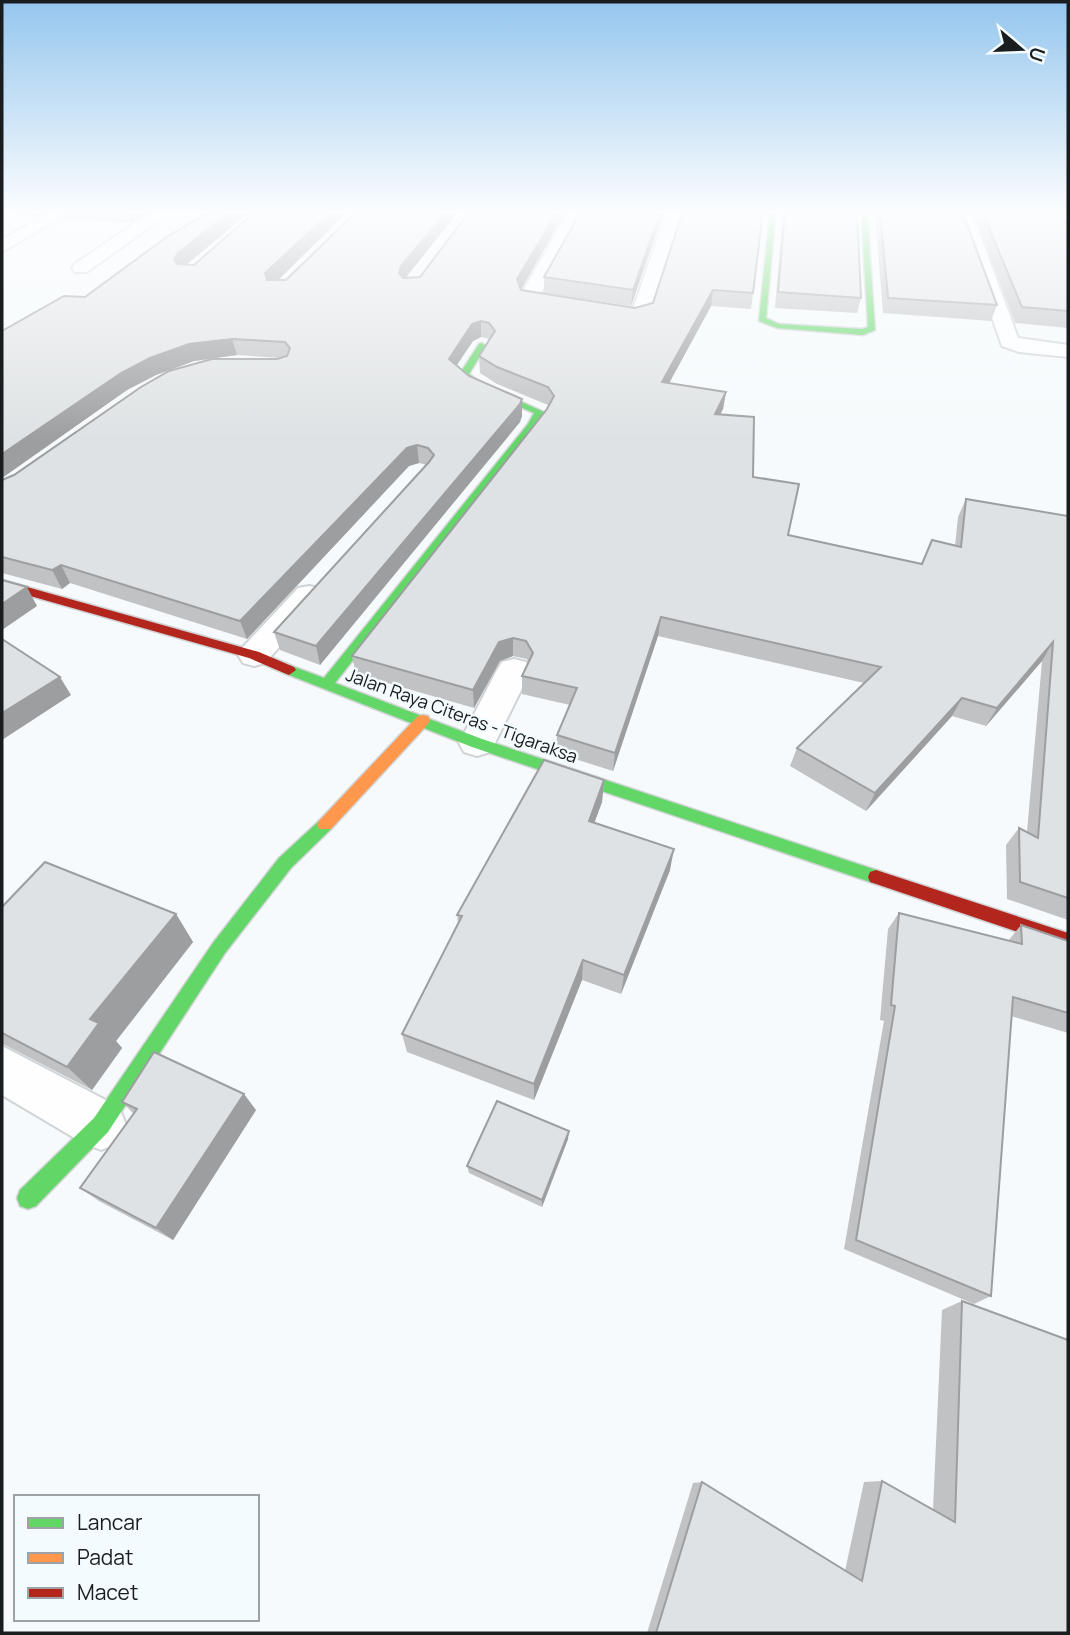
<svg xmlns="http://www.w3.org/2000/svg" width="1070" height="1635" font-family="Manrope,sans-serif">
	<rect width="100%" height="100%" fill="#f6fafc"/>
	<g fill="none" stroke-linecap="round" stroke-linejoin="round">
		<defs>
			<g id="street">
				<path d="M52,211H71L2,252V240Z"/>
				<path d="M153,211H172L87,272H75L72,268L75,264Z"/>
				<path d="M569,211H585L540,295L633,309L667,211H683L651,316L634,321L524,304L520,296Z"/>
				<path d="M955,211H971L1018,338L1068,345V357L1019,352L1002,346Z"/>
				<path d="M309,586L320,588L324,595L320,602L265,663L254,666L243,663L238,655L243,647L298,588Z"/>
				<path d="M514,659L526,662L531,670L495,743L490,752L477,756L464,752L459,743L497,670L502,662Z"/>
				<path d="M2,1046L119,1107L126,1125L119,1143L101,1150L83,1143L2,1095Z"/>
			</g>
			<g id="fast">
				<path d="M770,211H776L766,318L779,324L862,329L868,327L861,211H867L875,330L863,335L777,328L759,321Z"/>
				<path d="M482,343L486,346L469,374L482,384L544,412L536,427L335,683L482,739L882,872L884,877L882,882L876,884L472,747L284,673L282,670L284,667L289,665L324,678L528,424L534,413L476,388L459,375L479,344Z"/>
				<path d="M325,819L331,821L333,825L331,829L291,868L225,953L108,1132L36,1206L28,1209L20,1206L17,1198L20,1190L94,1118L213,943L279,858L319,821Z"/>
			</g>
			<path id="slow" d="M423,715L428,716L430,720L428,724L331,829H319L317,825L319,821L418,716Z"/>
			<g id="jam">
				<path d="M2,580L259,652L294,667L296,670L289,675L284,673L249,658L2,588Z"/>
				<path d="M876,870L1068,933V949L870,882L868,877L870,872Z"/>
			</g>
		</defs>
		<!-- street casing -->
		<use href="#street" stroke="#d1d4d6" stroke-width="4"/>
		<!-- fast casing -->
		<use href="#fast" stroke="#d1d4d6" stroke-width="3"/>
		<!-- slow casing -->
		<use href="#slow" stroke="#d1d4d6" stroke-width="3"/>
		<!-- jam casing -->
		<use href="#jam" stroke="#d1d4d6" stroke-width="3"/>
		<!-- street -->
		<use href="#street" fill="#fefeff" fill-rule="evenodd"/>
		<!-- fast -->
		<use href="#fast" fill="#63d668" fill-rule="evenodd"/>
		<!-- slow -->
		<use href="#slow" fill="#ff974d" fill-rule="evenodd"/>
		<!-- jam -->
		<use href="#jam" fill="#b3261e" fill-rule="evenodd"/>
	</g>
	<!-- wall -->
	<g fill="#c0c2c4">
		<path d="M17,211H47L36,217L19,216Z"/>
		<path d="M60,211H149L130,223L63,219Z"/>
		<path d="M251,211L186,265H194L348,211L278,280L406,278L521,289L635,308L653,303L683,211L753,293L751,309L711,306L669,383L726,392L723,409L720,414L753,477L788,535L922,564L955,546L958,517L966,499L1068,516V920L1007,899L1006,845L1019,828L1027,832L1042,661L986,726L952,716L866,811L790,766L797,748L864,683L658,636L613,771L556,753L557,735L570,705L522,694V676L528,662L527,659L513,656L500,661L474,708L356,674L352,656L549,406L548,405L497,384L480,373L479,356L489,339L481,337L473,341L457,365L469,376L522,416L520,422L320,665L280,650L274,632L427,465L419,463L409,466L247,639L70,583L62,589L2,573V480L280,358L237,355L194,361L156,375L127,390L2,478V331L85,297Z"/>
		<path d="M581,211H664L631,306L544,293V277Z"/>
		<path d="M783,211H857L861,298L857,313L775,308Z"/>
		<path d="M875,211H962L997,305L991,321L883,313Z"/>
		<path d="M972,211H1059L1066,223H1068V328L1015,323Z"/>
		<path d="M604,780L602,802L594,823L670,870L621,994L582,980L534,1100L407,1052L402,1034L458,923L457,915Z"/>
		<path d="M2,907L176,914L193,942L116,1041L122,1048L92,1090L3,1044H2Z"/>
		<path d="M899,913L1008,941L1021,925L1068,941V1033L1011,1016L991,1296L974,1304L844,1249L884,1021L880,1020L888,929Z"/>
		<path d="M122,1102L256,1110L173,1240L99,1201L80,1188L134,1114Z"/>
		<path d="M568,1139L542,1207L469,1173L467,1166Z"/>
		<path d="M962,1301L1068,1633H647L693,1483L702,1482L845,1571L864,1482L882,1481L933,1510L942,1310Z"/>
	</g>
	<!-- shaded-wall -->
	<g fill="#9c9ea0">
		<path d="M34,211H47L36,217Z"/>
		<path d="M127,211H149L130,223Z"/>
		<path d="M231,211H251L182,268L178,274L174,259L178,253Z"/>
		<path d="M332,211H348L269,289L265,273Z"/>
		<path d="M447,211H459L403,281L399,273L401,266Z"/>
		<path d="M558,211H566L518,295L517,279Z"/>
		<path d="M661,211H664L631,306L633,290Z"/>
		<path d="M713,290L711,306L660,400L662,382Z"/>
		<path d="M481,321V337L473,341L450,375L449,359L472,324Z"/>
		<path d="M232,339L237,355L194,361L156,375L127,390L2,478V454L121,373L150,358L189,344Z"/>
		<path d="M726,392L723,409L712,431L715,414Z"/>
		<path d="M522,399V416L520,422L320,665L316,646Z"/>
		<path d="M417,445L419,463L409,466L247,639L240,621L407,448Z"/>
		<path d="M61,565L70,583L62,589L52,570Z"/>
		<path d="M27,587L37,606L2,630V604Z"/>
		<path d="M661,617L658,636L613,771L615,753Z"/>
		<path d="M513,638V656L500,661L474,708L473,690L499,642Z"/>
		<path d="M1053,642L1042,661L986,726L997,708Z"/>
		<path d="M60,677L71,695L2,740V713Z"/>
		<path d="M962,698L952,716L866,811L875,793Z"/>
		<path d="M604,780L602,802L587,843L589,821Z"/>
		<path d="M674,849L670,870L621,994L624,975Z"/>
		<path d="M176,914L193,942L116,1041L122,1048L92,1090L67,1067L90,1019Z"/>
		<path d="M583,960L582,980L534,1100V1084Z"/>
		<path d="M244,1094L256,1110L173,1240L156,1228Z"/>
		<path d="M569,1131L568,1139L542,1207V1200Z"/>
	</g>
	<!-- building -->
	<g fill="#dfe2e4" stroke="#9c9ea0" stroke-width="2">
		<path d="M212,211H231L178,253L174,259L177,264L194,265L256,211H332L265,273L267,280H286L357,211H447L401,266L399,273L403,278L420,277L470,211H558L517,279L521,290L635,308L653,303L683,211H763L753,293L713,290L662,382L726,392L715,414L754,417L753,477L799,484L788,535L922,564L932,540L961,547L966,499L1068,516V898L1020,882L1019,828L1038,838L1053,642L997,708L962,698L875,793L797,748L881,667L661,617L615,753L557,735L577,688L522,676L533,653L526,641L513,638L499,642L473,690L352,656L547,409L554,396L548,387L497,367L479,356L495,331L489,323L481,321L472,324L449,359L469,376L522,399L520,404L316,646L274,632L429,462L434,455L428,448L417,445L407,448L240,621L61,565L52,570L2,557V480L14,475L141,387L169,371L212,359H277L287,356L290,348L285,342L232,339L189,344L150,358L121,373L2,454V331L64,296L85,297L168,236Z"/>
		<path d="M581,211H661L633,290L544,277Z"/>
		<path d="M785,211H857L861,298L778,292Z"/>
		<path d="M880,211H962L997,305L888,298Z"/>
		<path d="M982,211H1059L1066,223H1068V311L1022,307Z"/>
		<path d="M2,580L27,587L2,604Z"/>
		<path d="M2,639L60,677L2,713Z"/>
		<path d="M544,760L604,780L589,821L674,849L624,975L583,960L534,1084L402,1034L462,916L457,915Z"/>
		<path d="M45,862L176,914L90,1019L99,1023L67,1067L2,1033V907Z"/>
		<path d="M899,913L1022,944L1021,925L1068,941V1013L1013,997L991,1296L856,1240L895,1006L891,1005Z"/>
		<path d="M154,1052L244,1094L156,1228L80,1188L137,1109L122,1102Z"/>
		<path d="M497,1101L569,1131L542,1200L467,1166Z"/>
		<path d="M962,1301L1068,1340V1633H656L702,1482L862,1581L882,1481L955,1522Z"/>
	</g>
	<!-- sky -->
	<linearGradient id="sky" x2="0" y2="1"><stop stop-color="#95c6ee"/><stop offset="0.48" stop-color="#fbfdfe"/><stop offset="1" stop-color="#fbfdfe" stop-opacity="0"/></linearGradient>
	<rect width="1070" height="440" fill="url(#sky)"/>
	<g text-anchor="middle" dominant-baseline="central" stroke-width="5" stroke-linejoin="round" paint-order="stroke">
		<!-- street labels -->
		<g font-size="18" fill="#191d1f" stroke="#f3fbff">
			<text transform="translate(462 715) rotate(20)">Jalan Raya Citeras - Tigaraksa</text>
		</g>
	</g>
	<!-- border -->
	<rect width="1070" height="1635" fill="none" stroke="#191d1f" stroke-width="7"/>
	<!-- legend -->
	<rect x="14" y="1495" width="245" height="126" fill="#f3fbff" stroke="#9ca2a5" stroke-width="2"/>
	<rect x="28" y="1518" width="35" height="10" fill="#63d668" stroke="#9ca2a5" stroke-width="2"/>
	<text x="77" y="1530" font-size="21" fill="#191d1f">Lancar</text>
	<rect x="28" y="1553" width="35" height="10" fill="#ff974d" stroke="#9ca2a5" stroke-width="2"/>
	<text x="77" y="1565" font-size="21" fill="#191d1f">Padat</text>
	<rect x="28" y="1588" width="35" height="10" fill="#b3261e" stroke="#9ca2a5" stroke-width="2"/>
	<text x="77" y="1600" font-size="21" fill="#191d1f">Macet</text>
	<!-- north arrow -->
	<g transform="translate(1021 49) rotate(109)" stroke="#f3fbff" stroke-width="5" paint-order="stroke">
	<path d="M0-5L12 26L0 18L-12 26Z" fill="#191d1f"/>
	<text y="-10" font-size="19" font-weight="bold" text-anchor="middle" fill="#191d1f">U</text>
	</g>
</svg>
